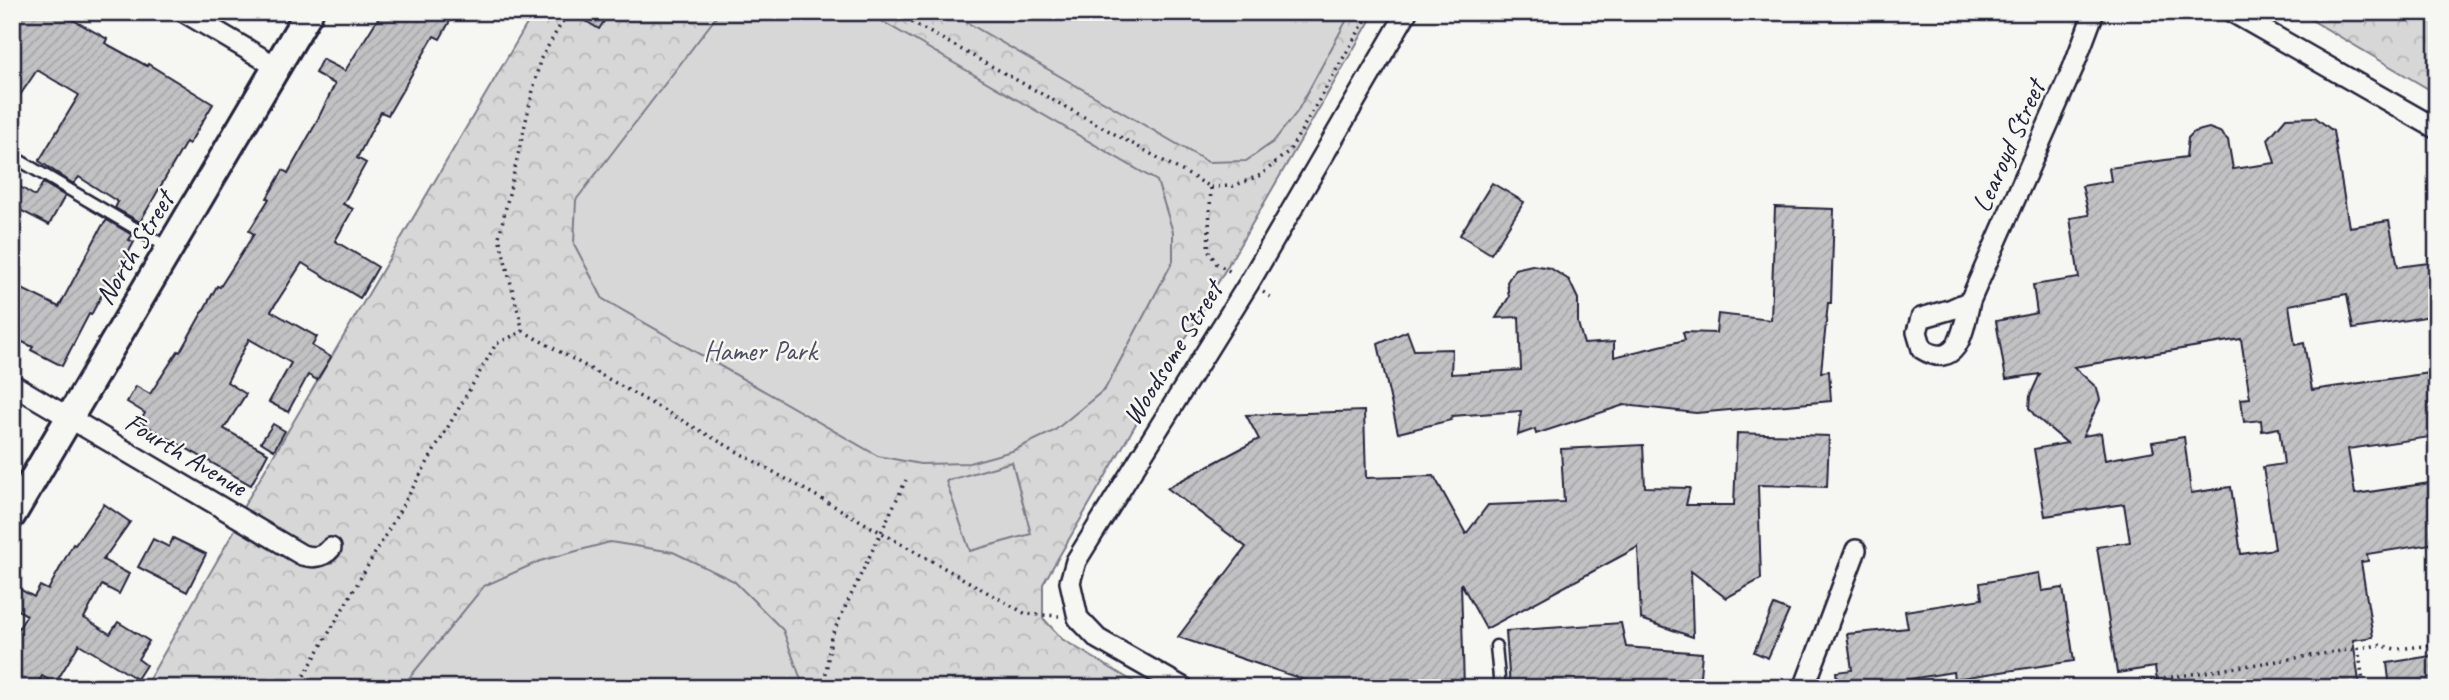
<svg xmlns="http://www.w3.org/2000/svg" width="2449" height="700" font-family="Caveat,sans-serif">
	<defs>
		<pattern id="park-crowns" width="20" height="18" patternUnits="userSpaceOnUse" patternTransform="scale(1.75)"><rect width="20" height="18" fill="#d7d7d7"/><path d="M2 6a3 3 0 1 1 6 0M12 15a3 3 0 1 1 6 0" fill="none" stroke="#b8b8b9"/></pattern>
		<pattern id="building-hatch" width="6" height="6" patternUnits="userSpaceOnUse" patternTransform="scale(1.75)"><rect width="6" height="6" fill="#c2c2c4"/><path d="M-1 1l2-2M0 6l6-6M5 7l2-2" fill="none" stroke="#a6a6a9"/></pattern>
	</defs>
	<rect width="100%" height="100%" fill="#f6f6f2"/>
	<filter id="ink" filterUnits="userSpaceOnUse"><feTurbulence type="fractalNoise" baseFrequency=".0143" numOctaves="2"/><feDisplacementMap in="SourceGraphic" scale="14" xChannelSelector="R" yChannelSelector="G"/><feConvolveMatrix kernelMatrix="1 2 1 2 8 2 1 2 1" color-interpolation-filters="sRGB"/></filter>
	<g filter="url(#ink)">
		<!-- park -->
		<g fill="url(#park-crowns)" stroke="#7c7c89" stroke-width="2">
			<path d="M534,12H1375L1043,584V618L1062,639L1144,688H144L241,519L238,516Z"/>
			<path d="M2298,12H2437V94Z"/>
		</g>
		<!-- pitch -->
		<g fill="#d7d7d7" stroke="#7c7c89" stroke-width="2">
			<path d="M720,12H866L1157,181L1173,232V261L1105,389L1054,431L1012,451L969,463L920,464L878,456L603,299L574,244L576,200Z"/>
			<path d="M949,12H1351L1297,112L1273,142L1246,161L1208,162Z"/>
			<path d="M1012,462L1031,534L970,551L946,481Z"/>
			<path d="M610,542L673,552L734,581L783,630L804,688H401L484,586L540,561Z"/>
		</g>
		<!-- building -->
		<g fill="url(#building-hatch)" stroke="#22223b" stroke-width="2" fill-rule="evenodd">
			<path d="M12,12H59L107,39L105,43L147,66L148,64L213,104L189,144L186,142L140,222L115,208L118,202L79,177L74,183H72L39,161L79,95L37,70L12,107Z"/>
			<path d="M382,12H455L440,39L434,36L388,115L381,112L357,158L366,163L343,204L353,209L335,241L378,267L360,298L302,263L271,311L317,337L312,346L331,357L317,380L308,375L288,412L269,402L291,363L249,339L227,382L246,394L224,429L268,453L251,485L140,422L145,413L127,402L136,386L150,394L178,351L180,352L217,286L220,287L254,234L249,231L269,199L267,198L283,170L288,173L315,125L335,84L315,73L322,59L345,71Z"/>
			<path d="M571,12H610L599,29Z"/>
			<path d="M2315,117L2333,131L2349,227L2389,221L2398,267L2437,262V315L2353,329L2347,294L2289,305L2295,345L2304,343L2312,390L2437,372V436L2348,449L2355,494L2437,482V543L2367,554L2368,561L2361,562L2373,637L2353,640L2360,688H2158L2155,667L2117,673L2097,547L2130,542L2124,504L2045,516L2034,449L2067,443L2035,416L2029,408L2030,396L2040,374L2006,379L1996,321L2037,313L2033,285L2079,278L2070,218L2089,215L2082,186L2111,181L2109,168L2186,157L2188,138L2194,132L2209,128L2220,132L2228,140L2233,169L2275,163L2268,139L2286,118ZM2241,339L2250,398L2241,399L2244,422L2261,420L2262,431L2279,428L2284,464L2263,467L2275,549L2241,554L2231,487L2191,493L2184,437L2152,442L2154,451L2105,460L2101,433L2083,436L2100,400L2097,388L2074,367Z"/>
			<path d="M12,182L35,196L43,183L65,196L49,225L12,206Z"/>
			<path d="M1492,183L1524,202L1491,254L1460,235Z"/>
			<path d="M1775,207L1834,209L1831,303H1828L1821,372L1829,371L1831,401L1696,413L1624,405L1536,434L1535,429L1518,435L1521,411L1452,416L1451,420L1398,433L1378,344L1407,331L1414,350L1452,349L1451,374L1521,370L1519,317L1496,318L1509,297L1507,282L1515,269L1532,265L1550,268L1569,280L1578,299V323L1584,344L1614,342V357L1685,340L1683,332L1716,333L1718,314L1771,320Z"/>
			<path d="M107,220L132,235L129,240L134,242L109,289L106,287L91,315L89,314L62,366L31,350L33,347L12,337V284L59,307L102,226Z"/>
			<path d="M1364,411L1366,478L1434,476L1466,534L1488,505L1564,502L1561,449L1643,445L1645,487L1690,488L1686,505H1734L1737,433L1829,436L1827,487L1758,485L1761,579L1726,598L1691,571L1693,637L1641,619L1638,547L1486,629L1461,583L1464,688H1328L1178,637L1246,547L1167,488L1259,439L1246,415Z"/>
			<path d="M273,424L285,431L274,450L261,442Z"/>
			<path d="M104,504L130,522L103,560L129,574L119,594L102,585L84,618L110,634L118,622L149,641L138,659L146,665L137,679L79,644L55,684L42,676L35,688H12V639L27,615L12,607V585L34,597L40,586L48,590L73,544L75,545Z"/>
			<path d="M173,538L206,554L187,592L138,567L153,539L169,547Z"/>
			<path d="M2039,573L2042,591L2063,588L2074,661L1954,679L1953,672L1898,681L1899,688H1838L1836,672L1852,670L1847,634L1908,628L1905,611L1982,599L1980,583Z"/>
			<path d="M1774,605L1789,611L1768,658L1754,652Z"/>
			<path d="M1621,623L1626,647L1702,653L1699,688H1510L1506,631Z"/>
			<path d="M2437,655V688H2390L2387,663Z"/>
		</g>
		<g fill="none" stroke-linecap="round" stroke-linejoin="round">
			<defs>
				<g id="lane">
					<path d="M12,156L167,247"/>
					<path d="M1496,646L1500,688"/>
				</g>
				<g id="street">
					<path d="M184,12L277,67"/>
					<path d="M2232,12L2437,129"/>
					<path d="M1970,301L1952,309L1921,318L1917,332L1922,349C1959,372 1964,327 1970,301L2073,68L2094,12"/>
					<path d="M12,384L302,555C313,558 323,558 331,548"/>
					<path d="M1184,688L1098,639L1078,618L1070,582L1076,561L1249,283L1407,12"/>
					<path d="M1804,688L1856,550"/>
				</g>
				<path id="secondary" d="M12,515L309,12"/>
			</defs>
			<!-- lane casing -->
			<use href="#lane" stroke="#22223b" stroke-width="15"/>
			<!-- street casing -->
			<use href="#street" stroke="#22223b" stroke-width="24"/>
			<!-- secondary casing -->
			<use href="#secondary" stroke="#22223b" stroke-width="32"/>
			<!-- path -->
			<g stroke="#22223b" stroke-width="3.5" stroke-dasharray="2 5" stroke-linecap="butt">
				<path d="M893,12L1211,187L1208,250L1217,264L1233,273"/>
				<path d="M1211,187L1233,186L1261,175L1290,150L1370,12"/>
				<path d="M1263,292L1272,298"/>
				<path d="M523,331L499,237L540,60L568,12"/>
				<path d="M2358,648L2364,688"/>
				<path d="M297,688L496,344L523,331L1026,614L1059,616"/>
				<path d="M824,688L831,637L906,480"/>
				<path d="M2102,688L2380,645L2395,649L2437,645"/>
			</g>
			<!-- lane -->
			<use href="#lane" stroke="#f6f6f2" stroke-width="10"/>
			<!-- street -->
			<use href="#street" stroke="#f6f6f2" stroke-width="19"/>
			<!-- secondary -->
			<use href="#secondary" stroke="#f6f6f2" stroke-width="26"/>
		</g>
	</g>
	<g text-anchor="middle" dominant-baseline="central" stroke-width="5" stroke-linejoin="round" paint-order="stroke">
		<!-- street labels -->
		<g font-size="28" fill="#22223b" stroke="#f6f6f2">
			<text transform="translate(2008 146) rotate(-66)">Learoyd Street</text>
			<text transform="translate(134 248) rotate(-59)">North Street</text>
			<text transform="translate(1172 353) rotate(-58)">Woodsome Street</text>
			<text transform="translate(186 454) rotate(31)">Fourth Avenue</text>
		</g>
		<!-- park labels -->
		<g font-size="28" fill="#4f4f62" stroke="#f6f6f2">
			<text x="760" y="350">Hamer Park</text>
		</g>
	</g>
	<!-- margin -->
	<rect width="2449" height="700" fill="none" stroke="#f6f6f2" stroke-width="42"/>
	<rect x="21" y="21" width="2407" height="658" fill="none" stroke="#22223b" stroke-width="2.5" filter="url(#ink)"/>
</svg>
